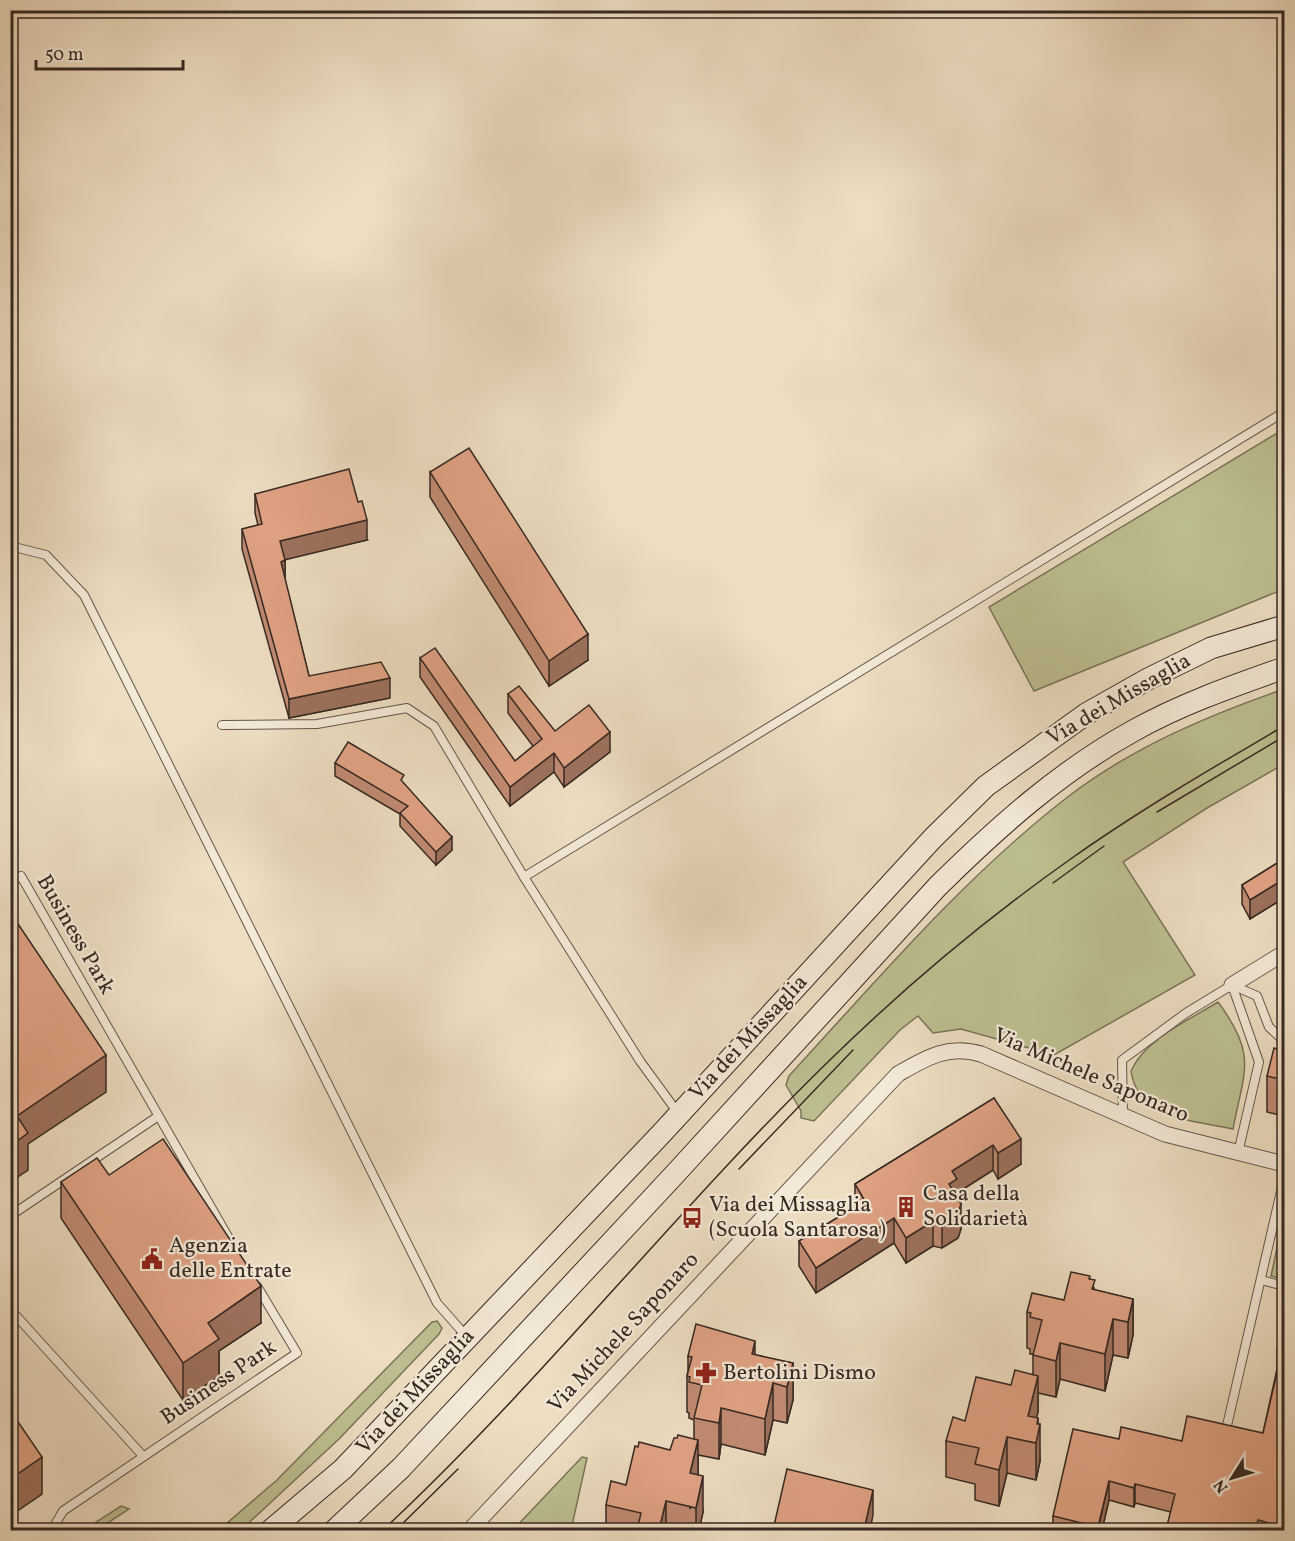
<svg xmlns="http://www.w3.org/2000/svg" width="1295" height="1541" font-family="Vollkorn,serif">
	<rect width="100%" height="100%" fill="#edddc1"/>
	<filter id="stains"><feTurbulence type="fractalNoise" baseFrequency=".00333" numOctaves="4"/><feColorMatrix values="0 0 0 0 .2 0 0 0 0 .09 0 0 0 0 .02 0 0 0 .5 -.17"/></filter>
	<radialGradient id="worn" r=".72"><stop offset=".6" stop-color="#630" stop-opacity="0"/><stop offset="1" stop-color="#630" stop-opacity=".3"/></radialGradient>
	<!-- green -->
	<g fill="#bdbf90" stroke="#7a745a" stroke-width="1.5">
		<path d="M1284,429V589L1034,691L989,607Z"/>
		<path d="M1284,689V764L1207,808L1123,862L1195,975L1054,1055L961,1029L933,1033L918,1016L900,1030L814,1121L801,1118V1111L786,1085L789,1076C878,979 965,876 1069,796C1133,747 1209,715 1284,689Z"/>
		<path d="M1218,1002C1258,1056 1244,1070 1233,1129C1193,1120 1138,1120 1131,1071C1145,1039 1189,1020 1218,1002Z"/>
		<path d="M1284,1215V1279L1271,1276Z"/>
		<path d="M437,1321L442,1328L439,1334L339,1439L241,1530H219L277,1480L432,1322Z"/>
		<path d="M582,1457L587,1458L571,1530H513Z"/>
		<path d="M121,1506L129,1509L97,1530H84Z"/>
	</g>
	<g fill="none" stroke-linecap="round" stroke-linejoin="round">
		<defs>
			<g id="lane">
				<path d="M10,546L46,555L84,595L437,1303L467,1337"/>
				<path d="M222,725L317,724L407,708L434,726L524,877L640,1061L678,1113"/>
				<path d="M524,877L1284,412"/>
				<path d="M10,882L21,876L231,1242"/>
				<path d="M1232,985L1259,1062L1238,1153"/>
				<path d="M1232,985L1257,996L1269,1027L1284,1041"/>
				<path d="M1123,1115L1122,1060L1186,1013L1232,985"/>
				<path d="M10,1216L157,1117"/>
				<path d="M1261,1280L1284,1286"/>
				<path d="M10,1309L143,1456"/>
				<path d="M1226,1430L1284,1178"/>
				<path d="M52,1530L63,1511L297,1353L257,1286"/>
			</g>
			<g id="street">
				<path d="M1232,985L1284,953"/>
				<path d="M470,1530L898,1074C926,1058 948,1044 981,1054L1165,1134L1284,1164"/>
			</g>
			<g id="secondary">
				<path d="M271,1530L343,1469L661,1134L933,838L986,786L1086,714L1148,679L1211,648L1284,626"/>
				<path d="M335,1530L401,1468L675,1174L938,886C998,827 1059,772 1133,731C1181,704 1233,686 1284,668"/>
			</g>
		</defs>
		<!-- lane casing -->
		<use href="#lane" stroke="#64564a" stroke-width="10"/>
		<!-- street casing -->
		<use href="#street" stroke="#64564a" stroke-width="17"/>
		<!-- secondary casing -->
		<use href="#secondary" stroke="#362923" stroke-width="23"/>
		<!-- lane -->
		<use href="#lane" stroke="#f3e9d7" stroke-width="8"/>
		<!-- street -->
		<use href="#street" stroke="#f3e9d7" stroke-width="15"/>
		<!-- secondary -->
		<use href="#secondary" stroke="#f3e9d7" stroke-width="21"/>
		<!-- tram -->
		<g stroke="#362923" stroke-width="1.5">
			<path d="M1157,812L1278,740"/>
			<path d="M1053,883L1104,846"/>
			<path d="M739,1169L853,1050"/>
			<path d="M383,1530C542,1382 677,1208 833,1057C907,985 987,918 1072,858C1140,810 1212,768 1284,726"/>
			<path d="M396,1530L458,1469"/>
		</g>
	</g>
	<!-- wall -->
	<g fill="#c18b72" stroke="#362923" stroke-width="1.5">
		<path d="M430,472L588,660L549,686L430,497Z"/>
		<path d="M255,494L367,540L285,559V580L309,676L390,698L289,718L242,549V529L258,525L255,513Z"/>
		<path d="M420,658L515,761L533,746L508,713V694L555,731L610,752L564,787L554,772L510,806L420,677Z"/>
		<path d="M335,763L404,784L452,850L436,865L400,826V814L335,776Z"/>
		<path d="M1284,849V898L1250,919L1242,904V885L1279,862V853Z"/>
		<path d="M1284,1051V1116L1267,1112V1076Z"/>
		<path d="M994,1098L1021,1164L998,1179L993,1170L957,1193L961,1229L958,1238L942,1248L933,1246L906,1263L894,1243L816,1293L799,1266V1241L855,1207V1184Z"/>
		<path d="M109,1175L261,1323L219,1351V1376L183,1400L61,1218V1182Z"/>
		<path d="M1090,1279L1095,1290L1133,1299V1335L1128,1358L1113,1355L1105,1391L1060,1379L1056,1397L1038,1393V1412L1036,1418L1038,1424L1040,1461L1036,1480L1007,1473L999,1506L975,1500V1484L946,1477V1441L965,1421L1011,1385L1033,1374V1354H1030V1349L1027,1348V1312L1064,1300Z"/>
		<path d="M1284,1328V1530H1166L1171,1512L1135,1503L1134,1507L1109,1500L1102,1530H1053V1516L1119,1439L1182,1441L1263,1433L1277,1369V1350Z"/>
		<path d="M755,1355L793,1363V1400L787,1423L773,1420L765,1455L721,1444L719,1459L698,1455V1475L703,1512L699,1530H606V1505L626,1485L638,1447L670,1450L677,1438L694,1439V1420L689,1418V1413L687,1412V1376L688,1371V1356Z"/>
	</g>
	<!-- shaded-wall -->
	<g fill="#9d715c" stroke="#362923" stroke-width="1.5">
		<path d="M367,520V540L280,561V541Z"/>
		<path d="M285,560V580L281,562Z"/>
		<path d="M588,634V660L549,686V661Z"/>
		<path d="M390,678V698L289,718V699Z"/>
		<path d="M610,732V752L564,787V768Z"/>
		<path d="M554,753V772L510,806V787Z"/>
		<path d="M452,837V850L436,865V852Z"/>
		<path d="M1284,879V898L1250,919V900Z"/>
		<path d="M106,1055V1092L28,1144V1170L10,1182V1146L17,1116Z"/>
		<path d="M1021,1139V1164L998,1179V1153Z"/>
		<path d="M993,1145V1170L957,1193V1204L949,1184L952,1171Z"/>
		<path d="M961,1204V1229L958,1238L942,1248V1223Z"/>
		<path d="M894,1218V1243L816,1293V1268Z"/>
		<path d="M933,1221V1246L906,1263V1238Z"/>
		<path d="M261,1286V1323L219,1351V1376L183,1400V1363L208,1323Z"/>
		<path d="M1133,1299V1335L1128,1358V1322Z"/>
		<path d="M1113,1319V1355L1105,1391V1354Z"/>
		<path d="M755,1341V1378L752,1354Z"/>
		<path d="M1060,1343V1379L1056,1397V1361Z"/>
		<path d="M793,1363V1400L787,1423V1387Z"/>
		<path d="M1038,1376V1412L1031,1442L1028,1416Z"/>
		<path d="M773,1383V1420L765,1455V1419Z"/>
		<path d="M721,1408V1444L719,1459V1423Z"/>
		<path d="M1038,1418V1434L1040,1424V1461L1036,1480V1443Z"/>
		<path d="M1007,1437V1473L999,1506V1470Z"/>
		<path d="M698,1440V1476L690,1509V1473Z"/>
		<path d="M42,1457V1494L10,1516V1479Z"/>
		<path d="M703,1476V1512L699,1530H696V1508Z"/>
		<path d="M1109,1481V1500L1102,1530H1098Z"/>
		<path d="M1135,1484V1503L1134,1507V1488Z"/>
		<path d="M873,1490V1515L870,1530H864Z"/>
		<path d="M666,1501V1530H659Z"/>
	</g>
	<!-- building -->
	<g fill="#e0a284" stroke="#362923" stroke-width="1.5">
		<path d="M469,448L588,634L549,661L430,472Z"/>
		<path d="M349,469L358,502L362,501L367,520L280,541L285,560L281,562L309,676L381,662L390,678L289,699L242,529L262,524L255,494Z"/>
		<path d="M435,648L515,761L542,739L508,694L519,686L555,731L589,705L610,732L564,768L554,753L510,787L420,658Z"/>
		<path d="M348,742L404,775L401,780L452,837L436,852L400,813L408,806L335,763Z"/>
		<path d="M1284,849V879L1250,900L1242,885L1282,860L1279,853Z"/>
		<path d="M10,912L106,1055L17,1116L28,1133L10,1146Z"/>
		<path d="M1274,1048L1284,1051V1080L1267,1076Z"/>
		<path d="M994,1098L1021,1139L998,1153L993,1145L952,1171L957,1179L949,1184L961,1204L958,1213L942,1223L933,1221L906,1238L894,1218L816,1268L799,1241L865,1201L855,1184Z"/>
		<path d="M163,1139L261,1286L208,1323L219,1339L183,1363L61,1182L97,1158L109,1175Z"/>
		<path d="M1071,1272L1090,1276L1089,1279L1095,1280L1092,1289L1133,1299L1128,1322L1113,1319L1105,1354L1060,1343L1056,1361L1033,1355L1042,1320L1030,1317L1031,1313L1027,1312L1032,1293L1064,1300Z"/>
		<path d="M696,1324L755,1341L752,1354L793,1363L787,1387L773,1383L765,1419L721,1408L719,1423L694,1418L702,1385L689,1382L690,1377L687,1376L692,1357L688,1356Z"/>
		<path d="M1282,1327L1284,1328V1527L1258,1520L1255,1530H1166L1175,1494L1135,1484L1134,1488L1109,1481L1098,1527L1053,1516L1073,1429L1119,1439L1121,1427L1182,1441L1187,1416L1263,1433L1282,1351L1277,1350Z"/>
		<path d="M1015,1370L1038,1376L1028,1416L1038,1418L1037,1424H1040L1036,1443L1007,1437L999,1470L975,1464L979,1448L946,1441L953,1417L965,1421L976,1377L1011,1385Z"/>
		<path d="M10,1410L42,1457L10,1479Z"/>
		<path d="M678,1435L698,1440L690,1473L703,1476L696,1508L666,1501L659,1530H657L638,1526L641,1513L606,1505L611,1481L626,1485L635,1446L638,1447L639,1442L670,1450L674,1438H677Z"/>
		<path d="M787,1469L873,1490L864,1530H773Z"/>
		<path d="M10,1517L18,1528L14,1530H10Z"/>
	</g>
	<!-- icons -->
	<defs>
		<symbol id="building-bare" viewBox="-9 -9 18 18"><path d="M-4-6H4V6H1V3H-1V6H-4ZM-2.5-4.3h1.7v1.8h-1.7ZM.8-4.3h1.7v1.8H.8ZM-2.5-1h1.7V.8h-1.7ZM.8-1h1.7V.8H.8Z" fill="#8f2418" stroke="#f3e9d7" stroke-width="2.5" paint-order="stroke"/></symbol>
		<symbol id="bus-bare" viewBox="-9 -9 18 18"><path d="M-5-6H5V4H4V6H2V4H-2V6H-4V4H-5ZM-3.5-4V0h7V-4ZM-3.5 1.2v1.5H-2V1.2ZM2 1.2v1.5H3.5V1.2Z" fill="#8f2418" stroke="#f3e9d7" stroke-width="2.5" paint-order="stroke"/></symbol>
		<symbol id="civic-bare" viewBox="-9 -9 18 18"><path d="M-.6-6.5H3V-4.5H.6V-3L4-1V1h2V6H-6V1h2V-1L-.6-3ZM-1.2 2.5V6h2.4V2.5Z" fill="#8f2418" stroke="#f3e9d7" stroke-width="2.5" paint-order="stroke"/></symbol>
		<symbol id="pharmacy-bare" viewBox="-9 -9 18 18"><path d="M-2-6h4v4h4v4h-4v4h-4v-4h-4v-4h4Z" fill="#8f2418" stroke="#f3e9d7" stroke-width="2.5" paint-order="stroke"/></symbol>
	</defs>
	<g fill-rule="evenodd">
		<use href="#building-bare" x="891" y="1192" width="30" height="30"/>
		<use href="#bus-bare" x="677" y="1203" width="30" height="30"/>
		<use href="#civic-bare" x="137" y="1244" width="30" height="30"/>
		<use href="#pharmacy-bare" x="691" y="1358" width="30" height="30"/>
	</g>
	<g text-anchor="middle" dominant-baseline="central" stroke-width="4.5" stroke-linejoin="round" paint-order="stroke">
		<!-- street labels -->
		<g font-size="22" fill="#362923" stroke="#f3e9d7">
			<text transform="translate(1119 700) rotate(-30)">Via dei Missaglia</text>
			<text transform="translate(75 935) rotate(60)">Business Park</text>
			<text transform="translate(749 1038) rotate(-47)">Via dei Missaglia</text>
			<text transform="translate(1091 1076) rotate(23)">Via Michele Saponaro</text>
			<text transform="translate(624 1333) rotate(-47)">Via Michele Saponaro</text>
			<text transform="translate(219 1383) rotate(-34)">Business Park</text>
			<text transform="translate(416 1392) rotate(-47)">Via dei Missaglia</text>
		</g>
		<!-- poi labels -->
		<g font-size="22" fill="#362923" stroke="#f3e9d7" text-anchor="start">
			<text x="923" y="1194">Casa della<tspan x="923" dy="25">Solidarietà</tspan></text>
			<text x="709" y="1205">Via dei Missaglia<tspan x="709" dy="25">(Scuola Santarosa)</tspan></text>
			<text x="169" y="1246">Agenzia<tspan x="169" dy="25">delle Entrate</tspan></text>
			<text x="723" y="1373">Bertolini Dismo</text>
		</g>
	</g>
	<!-- margin -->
	<rect width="1295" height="1541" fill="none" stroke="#edddc1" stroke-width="36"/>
	<rect x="12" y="12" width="1271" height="1517" fill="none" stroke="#362923" stroke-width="3"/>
	<rect x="18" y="18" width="1259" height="1505" fill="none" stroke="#362923" stroke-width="1.5"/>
	<!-- north arrow -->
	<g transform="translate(1232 1478) rotate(233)" stroke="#f3e9d7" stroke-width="4.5" paint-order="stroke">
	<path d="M0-4.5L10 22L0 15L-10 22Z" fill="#362923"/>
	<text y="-9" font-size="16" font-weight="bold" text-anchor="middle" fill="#362923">N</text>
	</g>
	<!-- scale -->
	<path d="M36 60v9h147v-9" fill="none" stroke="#362923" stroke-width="3"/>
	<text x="45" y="60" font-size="18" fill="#362923" stroke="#f3e9d7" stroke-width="4.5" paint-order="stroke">50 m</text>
	<rect width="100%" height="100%" filter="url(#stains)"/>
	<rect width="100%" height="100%" fill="url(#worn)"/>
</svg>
